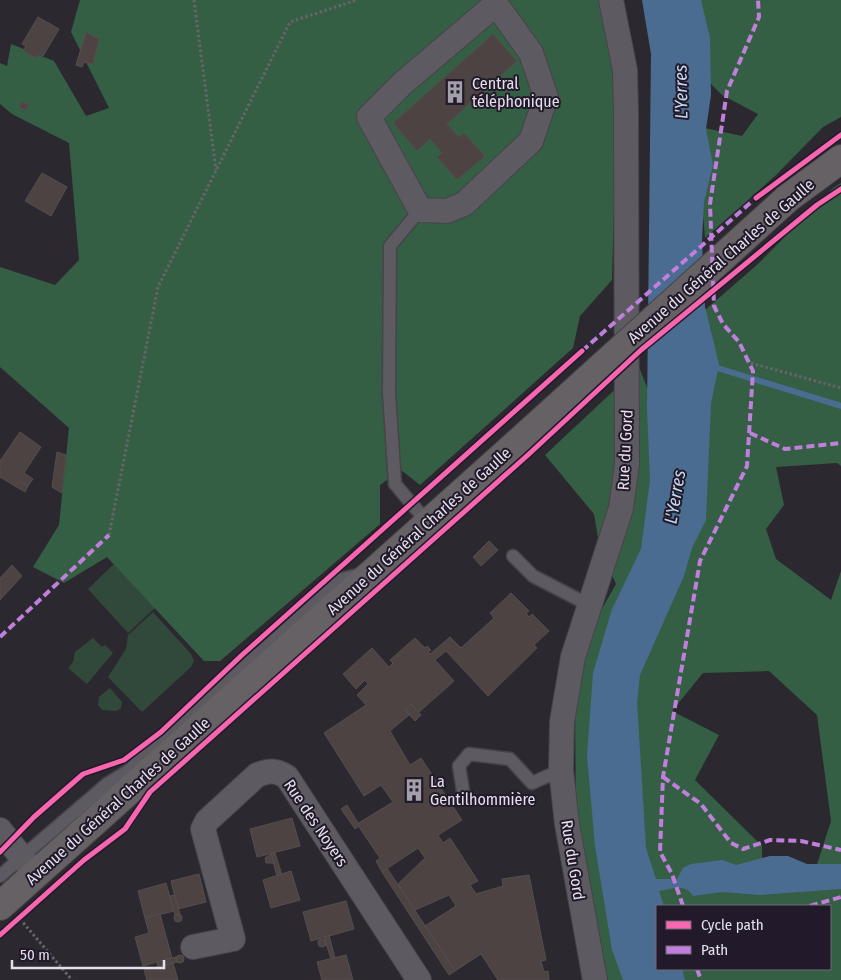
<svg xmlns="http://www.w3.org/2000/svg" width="841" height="980" font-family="'Fira Sans Condensed',sans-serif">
	<rect width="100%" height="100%" fill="#2c2830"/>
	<!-- green -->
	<g fill="#31493a">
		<path d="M116,562L157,606L128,633L88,589Z"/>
		<path d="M153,612L191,654L194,661L191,667L142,712L108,677L126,649L128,635Z"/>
		<path d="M93,638L102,647L105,645L113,653L87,684L68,668L73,662L75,652Z"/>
		<path d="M110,688L122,702L121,708L117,711L102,710L98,705L99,697Z"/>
	</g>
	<!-- forest -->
	<g fill="#355f44" fill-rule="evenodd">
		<path d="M80,0H605L618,58L612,280L580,316L573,348L420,485L401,470L380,485V524L220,661H204L107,557L64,583L33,567L59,525L69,428L0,367V267L55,285L79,260L69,143L12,114L0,104V63L7,66L11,44L54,61L86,116L109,108L71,32Z"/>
		<path d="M692,0H841V117L823,127L775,176L705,238L700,177V127L742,136L758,114L722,95L699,72Z"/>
		<path d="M841,183V466L837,463L776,467L784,505L766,529L776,559L831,600L841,571V980H677L673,969H830V906H657L647,890L628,668L697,317L758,264L833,188ZM769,671L817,715L831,821L809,889L762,890V846L695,780L719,735L672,711L703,673Z"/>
		<path d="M639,367L659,417L638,583L625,980H608L576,812L575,705L591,628L616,584L600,549L594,514L545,455Z"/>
	</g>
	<!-- water -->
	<path fill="#4a6c91" d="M642,0H701L710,38L711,95L706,129L713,165L704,202L702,241L705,307L719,364L711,404L706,520L692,548L684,576L640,675L637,702L646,848L656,879H677L683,868L691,864L722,860L736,865L770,856H788L807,864H841V889L760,895L722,892L693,896C685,883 673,889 659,891L664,906H657V969H682L685,980H623L612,950L595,846L587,756L593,673L612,609L641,549L650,480L647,409L651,54Z"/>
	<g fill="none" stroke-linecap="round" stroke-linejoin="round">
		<!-- stream -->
		<path stroke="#4a6c91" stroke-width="6" d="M711,366L841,406"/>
	</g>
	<!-- building -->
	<g fill="#4c4342" stroke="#544e4f">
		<path d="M38,17L59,29L43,56L39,54L36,58L23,51L26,46L22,44Z"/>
		<path d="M86,32L99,39L93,64L84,62L82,67L76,65Z"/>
		<path d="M493,34L517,61L447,124L459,137L464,133L485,156L457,180L437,157L442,153L430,139L417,151L393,123Z"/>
		<path d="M22,102L29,105L26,110L19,107Z"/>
		<path d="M42,173L67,187L51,216L25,201Z"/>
		<path d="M20,432L41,447L24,473L33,479L28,486L20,481L15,486L0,477V461Z"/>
		<path d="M57,452L66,455L62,493L52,487Z"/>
		<path d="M20,481L28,486L25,492L15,486Z"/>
		<path d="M489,541L498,550L481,566L473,557Z"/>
		<path d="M12,565L22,576L0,600V578Z"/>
		<path d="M511,593L529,611L526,613L529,617L532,614L549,631L534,645L537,648L488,696L446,651L435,660L454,681L418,713L411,704L405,710L409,715L390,731L410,765L421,758L462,820L438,835L443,843L450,838L478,881L470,885L476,894L503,886L502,879L529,875L546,960L541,961L544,972L548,971L549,980H498L481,954L455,971L425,926L456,906L449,895L415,910L398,884L425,858L418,848L382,872L376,861L380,858L357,824L393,802L381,785L364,796L324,733L366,705L357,695L368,684L365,680L356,689L343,674L372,648L389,667L393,663L390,660L415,638L425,648L427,646L431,650L428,652L430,654L450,637L461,648L494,618L490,613Z"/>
		<path d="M411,704L421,715L415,721L405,710Z"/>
		<path d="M347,805L358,823L359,826L355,829L341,809Z"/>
		<path d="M292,818L300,846L257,857L250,829Z"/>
		<path d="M275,853L282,875L277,876L271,854Z"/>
		<path d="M271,854L274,863H266L265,858Z"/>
		<path d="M387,868L455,971L449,975L382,872Z"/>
		<path d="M291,871L300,900L271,908L263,880Z"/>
		<path d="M199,874L206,902L178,909L171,881Z"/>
		<path d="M166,883L174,911L145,918L138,891Z"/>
		<path d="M174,895L180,914L175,915L170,896Z"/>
		<path d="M346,901L354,929L311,941L303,912Z"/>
		<path d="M160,914L172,958L143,966L135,937L149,933L145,918Z"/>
		<circle cx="178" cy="918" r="4"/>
		<path d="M329,935L335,958L331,959L324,937Z"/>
		<circle cx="322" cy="943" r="4"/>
		<path d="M346,955L353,980H322L317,962Z"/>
		<circle cx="180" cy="959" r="4"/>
		<path d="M176,957L177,962L158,967L157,962Z"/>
		<path d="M173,963L178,980H147L144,970Z"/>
	</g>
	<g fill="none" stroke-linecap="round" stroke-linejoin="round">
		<defs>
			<g id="lane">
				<path d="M420,210L390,246L389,393L395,484L422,516L431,522"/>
				<path d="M513,556L533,576L589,605"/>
				<path d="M464,797L459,766L469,754L510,759L532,783L561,770"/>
				<path d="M0,876L107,784L128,771L342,579L362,574"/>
			</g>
			<g id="street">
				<path d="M496,4L531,53L546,97L531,141L464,204L447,211L420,210L369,117L403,83Z"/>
				<path d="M0,830L35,874"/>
				<path d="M193,947L233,939L203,829L207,821L257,775C269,770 276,770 287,777L419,980"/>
				<path d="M595,980L567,824L561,770L562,722L573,657L621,508L627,464L626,113L625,70L611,0"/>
			</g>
			<g id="secondary">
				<path d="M788,198L841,159"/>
				<path d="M0,906L502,457"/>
			</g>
		</defs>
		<!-- lane casing -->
		<use href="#lane" stroke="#47434a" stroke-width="15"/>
		<!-- street casing -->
		<use href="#street" stroke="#47434a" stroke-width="26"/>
		<!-- secondary casing -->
		<use href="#secondary" stroke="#47434a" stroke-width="30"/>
		<!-- path -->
		<g stroke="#67646a" stroke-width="3" stroke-dasharray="2.5 2.5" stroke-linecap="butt">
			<path d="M194,0L216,170"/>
			<path d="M751,363L841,388"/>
			<path d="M109,535L158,287L290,22L357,0"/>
			<path d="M20,919L72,980"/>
		</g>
		<!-- lane -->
		<use href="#lane" stroke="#5d5a61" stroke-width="12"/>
		<!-- street -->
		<use href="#street" stroke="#5d5a61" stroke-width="24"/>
		<!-- secondary -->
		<use href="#secondary" stroke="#666164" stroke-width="28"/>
		<defs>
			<path id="secondary-bridge" d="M502,457L788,198"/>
		</defs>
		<!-- secondary-bridge casing -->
		<use href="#secondary-bridge" stroke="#47434a" stroke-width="30" stroke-linecap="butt"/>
		<!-- secondary-bridge -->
		<use href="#secondary-bridge" stroke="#666164" stroke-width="28"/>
		<!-- quiet -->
		<g stroke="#c07fdc" stroke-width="4" stroke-dasharray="8 4" stroke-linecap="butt">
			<path d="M582,351L756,198"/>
			<path d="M750,433L785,449L841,443"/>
			<path d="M0,637L109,535"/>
			<path d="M663,777L701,804L731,843L743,849L770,840L801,841L841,850"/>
			<path d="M683,906L672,874L660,852L663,777L700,561L747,466L753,371L739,342L723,324L714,306L710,204L727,91L759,17L758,0"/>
			<path d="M810,906L841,897"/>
			<path d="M697,969L701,980"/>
		</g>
		<defs>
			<g id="cycleway">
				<path d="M756,198L841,135"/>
				<path d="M0,852L34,817L83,774L124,760L161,732L242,655L582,351"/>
				<path d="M0,935L84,860L125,829L150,792L529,454L641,350L817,205L841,189"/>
			</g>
		</defs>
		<!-- cycleway casing -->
		<use href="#cycleway" stroke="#221a2a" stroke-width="8"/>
		<!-- cycleway -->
		<use href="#cycleway" stroke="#f766af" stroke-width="5"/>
	</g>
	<!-- icons -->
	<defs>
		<symbol id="building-bare" viewBox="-9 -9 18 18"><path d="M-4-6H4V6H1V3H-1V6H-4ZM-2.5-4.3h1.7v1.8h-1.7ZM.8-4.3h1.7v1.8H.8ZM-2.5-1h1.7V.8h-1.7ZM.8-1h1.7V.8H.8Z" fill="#a4a0aa" stroke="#221a2a" stroke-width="2.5" paint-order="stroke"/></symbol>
	</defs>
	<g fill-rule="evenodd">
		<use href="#building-bare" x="439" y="76" width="32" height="32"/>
		<use href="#building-bare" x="398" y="774" width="32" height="32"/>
	</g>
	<g text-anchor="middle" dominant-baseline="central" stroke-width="4" stroke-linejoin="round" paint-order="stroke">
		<!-- poi labels -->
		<g font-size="16" fill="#e5e0eb" stroke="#221a2a" text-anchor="start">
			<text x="472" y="83">Central<tspan x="472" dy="18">téléphonique</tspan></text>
			<text x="430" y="781">La<tspan x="430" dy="18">Gentilhommière</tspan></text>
		</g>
		<!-- street labels -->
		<g font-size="16" fill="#e5e0eb" stroke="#221a2a">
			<text transform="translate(721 261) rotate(-41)">Avenue du Général Charles de Gaulle</text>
			<text transform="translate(625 450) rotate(-87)">Rue du Gord</text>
			<text transform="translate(419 531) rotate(-42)">Avenue du Général Charles de Gaulle</text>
			<text transform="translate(118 801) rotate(-42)">Avenue du Général Charles de Gaulle</text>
			<text transform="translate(316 823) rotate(56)">Rue des Noyers</text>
			<text transform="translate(573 860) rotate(81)">Rue du Gord</text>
		</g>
		<!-- water labels -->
		<g font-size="18" font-style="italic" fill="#c3d9f2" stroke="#221a2a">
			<text transform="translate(681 92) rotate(-91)">L'Yerres</text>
			<text transform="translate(675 497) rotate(-80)">L'Yerres</text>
		</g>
	</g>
	<!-- legend -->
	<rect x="656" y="905" width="175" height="65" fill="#221a2a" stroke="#706977"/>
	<rect x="666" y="921" width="25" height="8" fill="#f766af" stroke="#706977"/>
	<text x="701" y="930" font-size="15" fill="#e5e0eb">Cycle path</text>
	<rect x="666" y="946" width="25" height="8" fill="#c07fdc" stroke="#706977"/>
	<text x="701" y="955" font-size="15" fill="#e5e0eb">Path</text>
	<!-- scale -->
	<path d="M12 960v8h152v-8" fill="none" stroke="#e5e0eb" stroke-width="2.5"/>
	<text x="20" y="960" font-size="15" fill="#e5e0eb" stroke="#221a2a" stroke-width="4" paint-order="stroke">50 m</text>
</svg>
